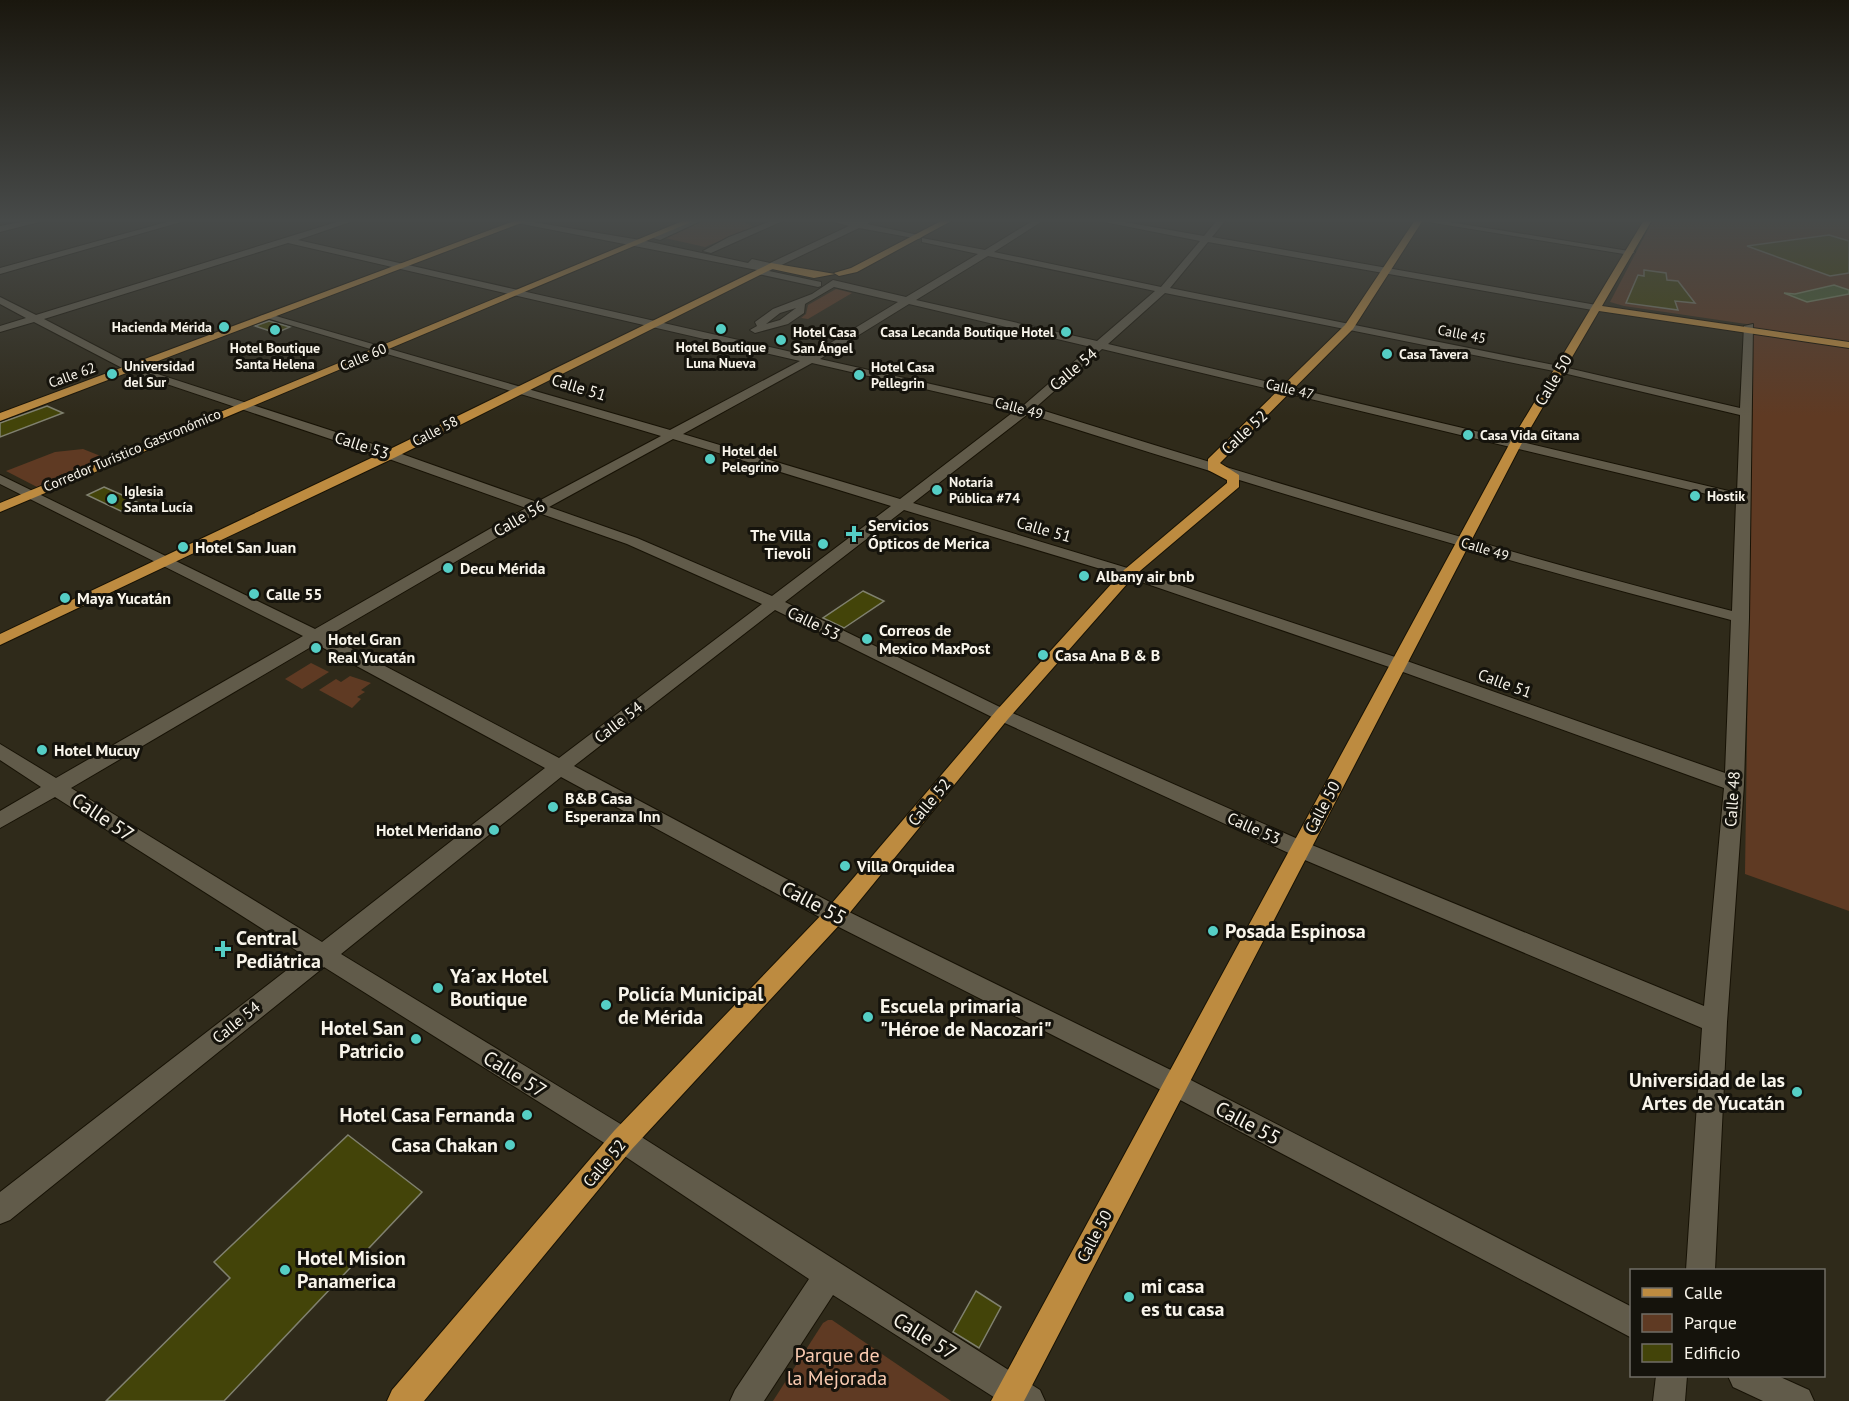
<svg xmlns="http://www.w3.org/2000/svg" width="1849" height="1401" font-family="'PT Sans',sans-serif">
	<rect width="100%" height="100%" fill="#2f2a1a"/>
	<!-- green -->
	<g fill="#5f3a23">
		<path d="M702,220C717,220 741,217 753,227L705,247L665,238Z"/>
		<path d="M1653,220H1849V911L1745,874L1753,325L1624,306L1610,302Z"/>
		<path d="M836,289L852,293L808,319L801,318L806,314L808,305Z"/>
		<path d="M83,449L108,459L44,486L37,487L6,471L55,452Z"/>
		<path d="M311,663L329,672L302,689L285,679Z"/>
		<path d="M350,676L371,683L361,690L365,692L357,697L361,699L352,708L319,690L336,679L341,682Z"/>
		<path d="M828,1320H832L951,1401H773L823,1323Z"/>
	</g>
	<!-- water -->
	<path fill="#4c6333" stroke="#808e6a" stroke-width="1.5" d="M1834,285L1849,290V294L1807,302L1784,293L1795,294Z"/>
	<!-- building -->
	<g fill="#434409" stroke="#80816f" stroke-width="1.5">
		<path d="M1829,235L1849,241V273L1830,276L1747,246Z"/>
		<path d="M1644,270L1666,273L1667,280L1678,281L1695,303L1675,301L1678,310L1626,303L1638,275L1644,276Z"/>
		<path d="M269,321L290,327L276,333L255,326Z"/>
		<path d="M47,406L63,413L0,437V423Z"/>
		<path d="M104,487L120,494L143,505L125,513L87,495Z"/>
		<path d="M863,591L884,601L844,628L823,618Z"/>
		<path d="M348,1135L422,1192L224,1401H106L230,1278L214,1262Z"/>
		<path d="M976,1291L1001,1307L979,1348L953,1332Z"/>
	</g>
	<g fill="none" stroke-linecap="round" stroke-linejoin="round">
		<defs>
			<g id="minor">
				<path d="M31,220H47L0,232V226Z"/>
				<path d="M174,220H188L0,274V268Z"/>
				<path d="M343,220H356L298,240L809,356L898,302L834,287L805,304L804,313L788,324L755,333L750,330L757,326L755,322L773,309L812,294L833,280L906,297L978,254L922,242V238L985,250L1034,220H1044L994,252L1161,287L1200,241L1094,220H1113L1204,236L1217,220H1226L1212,237L1602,306L1603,308L1598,311L1208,242L1170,288L1559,366L1740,408L1744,326L1753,324L1749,618L1744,784L1727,1022L1715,1270H1686L1702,1028L1293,855L996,719L775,610L574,766L843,909L1183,1076L1632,1307V1338L1165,1092L827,921L561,777L341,954L632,1131L1040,1390L1045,1401H1000L833,1295L764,1401H730L735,1390L809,1279L614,1149L324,967L10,1220L0,1224V1192L305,956L55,797L0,828V811L41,787L0,760V744L56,778L303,636L0,484V475L315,629L526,508L375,454L128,371L34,322L0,332V326L26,318L0,304V297L36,315ZM288,243L800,361L670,430L269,314L260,316L661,436L537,502L385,448L136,367L44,319ZM988,256L1155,291L1097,341L916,300ZM1165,293L1559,372L1740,415L1737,493L1108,344ZM909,304L1091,347L1024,405L820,359ZM796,308L780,320L766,324L780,313ZM1102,349L1736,501L1732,611C1497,551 1266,480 1035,408ZM812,363L1016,410L900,499L683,434ZM1028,414C1261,488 1494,559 1731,620L1725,773L1404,660L1134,570L913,503ZM673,439L891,506L772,596L637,538L549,507ZM904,510L1124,576L1392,668L1724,788L1704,1006L1307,843L1008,711L785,602ZM539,513L627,544L762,604L559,758L328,636ZM316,644L545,768L322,942L71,788Z"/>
				<path d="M502,220H521L646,241L748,263L752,259L770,263L849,226L827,220L857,222L873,220L867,224L923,236L919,239L859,228L769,271L821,282V286L818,287L758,274L757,270Z"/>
				<path d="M692,220H703L660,240L653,238Z"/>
				<path d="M774,220H785L711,253L703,251L729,237Z"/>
				<path d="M1416,220H1437L1635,252L1630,255Z"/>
				<path d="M1656,1376H1687L1685,1401H1653Z"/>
				<path d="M1728,1376H1778L1809,1390L1814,1401H1763L1733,1387Z"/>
			</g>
			<g id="major">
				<path d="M517,220H529L0,421V413Z"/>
				<path d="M685,220H696L0,512V503Z"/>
				<path d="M943,220H953L857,272L839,276L834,273L851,268Z"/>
				<path d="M1415,220H1423L1353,329L1220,463L1239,475V487L1134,576L1008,719L843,921L632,1149L424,1401H387L392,1390L614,1131L827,909L996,711L1124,570L1227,483V480L1208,470V459L1345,325Z"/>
				<path d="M1644,220H1652L1602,306L1849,342V348L1599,311L1523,441L1024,1401H991L1511,441Z"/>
				<path d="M771,263L835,274L814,278L772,269L396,457L0,645V634L386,451Z"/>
			</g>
		</defs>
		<!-- minor casing -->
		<use href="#minor" stroke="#171205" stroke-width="2"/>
		<!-- major casing -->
		<use href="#major" stroke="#171205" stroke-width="2"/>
		<!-- minor -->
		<use href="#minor" fill="#615b4a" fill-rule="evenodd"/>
		<!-- major -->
		<use href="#major" fill="#bd8b40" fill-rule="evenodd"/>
	</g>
	<!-- sky -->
	<linearGradient id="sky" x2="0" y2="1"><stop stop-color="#1a170e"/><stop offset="0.53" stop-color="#474a49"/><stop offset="1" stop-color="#474a49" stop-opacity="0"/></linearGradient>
	<rect width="1849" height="416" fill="url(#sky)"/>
	<!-- markers -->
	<g fill="#55cec5" stroke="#15130c" stroke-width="2">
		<circle cx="224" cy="327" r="6"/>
		<circle cx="721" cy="329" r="6"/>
		<circle cx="275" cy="330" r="6"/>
		<circle cx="1066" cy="332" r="6"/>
		<circle cx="781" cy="340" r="6"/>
		<circle cx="1387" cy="354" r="6"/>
		<circle cx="112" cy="374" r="6"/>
		<circle cx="859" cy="375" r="6"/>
		<circle cx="1468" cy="435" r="6"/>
		<circle cx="710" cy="459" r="6"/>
		<circle cx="937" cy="490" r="6"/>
		<circle cx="1695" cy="496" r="6"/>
		<circle cx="112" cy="499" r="6"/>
		<path d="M851 525h6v6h6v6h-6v6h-6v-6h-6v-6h6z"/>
		<circle cx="823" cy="544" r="6"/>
		<circle cx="183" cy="547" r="6"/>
		<circle cx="448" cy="568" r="6"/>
		<circle cx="1084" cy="576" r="6"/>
		<circle cx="254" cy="594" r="6"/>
		<circle cx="65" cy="598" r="6"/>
		<circle cx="867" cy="639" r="6"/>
		<circle cx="316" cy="648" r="6"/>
		<circle cx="1043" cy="655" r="6"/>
		<circle cx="42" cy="750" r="6"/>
		<circle cx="553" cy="807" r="6"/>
		<circle cx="494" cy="830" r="6"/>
		<circle cx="845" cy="866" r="6"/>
		<circle cx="1213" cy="931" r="6"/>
		<path d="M220 940h6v6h6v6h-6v6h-6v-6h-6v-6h6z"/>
		<circle cx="438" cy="988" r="6"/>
		<circle cx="606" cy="1005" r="6"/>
		<circle cx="868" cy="1017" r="6"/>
		<circle cx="416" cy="1039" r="6"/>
		<circle cx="1797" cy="1092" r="6"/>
		<circle cx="527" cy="1115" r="6"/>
		<circle cx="510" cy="1145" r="6"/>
		<circle cx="285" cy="1270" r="6"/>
		<circle cx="1129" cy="1297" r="6"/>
	</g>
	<g text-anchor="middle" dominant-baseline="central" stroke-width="6" stroke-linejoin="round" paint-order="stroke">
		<!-- far-poi labels -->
		<g font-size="14" font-weight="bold" fill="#f8f4ea" stroke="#15130c" text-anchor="start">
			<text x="212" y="327" text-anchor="end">Hacienda Mérida</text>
			<text x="793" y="332">Hotel Casa<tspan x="793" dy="16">San Ángel</tspan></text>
			<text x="1054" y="332" text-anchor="end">Casa Lecanda Boutique Hotel</text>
			<text x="721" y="347" text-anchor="middle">Hotel Boutique<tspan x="721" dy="16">Luna Nueva</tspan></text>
			<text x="275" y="348" text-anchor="middle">Hotel Boutique<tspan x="275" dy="16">Santa Helena</tspan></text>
			<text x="1399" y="354">Casa Tavera</text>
			<text x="124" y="366">Universidad<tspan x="124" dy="16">del Sur</tspan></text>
			<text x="871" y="367">Hotel Casa<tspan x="871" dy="16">Pellegrin</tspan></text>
			<text x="1480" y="435">Casa Vida Gitana</text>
			<text x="722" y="451">Hotel del<tspan x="722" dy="16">Pelegrino</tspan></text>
			<text x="949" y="482">Notaría<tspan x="949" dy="16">Pública #74</tspan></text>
			<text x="124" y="491">Iglesia<tspan x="124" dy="16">Santa Lucía</tspan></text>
			<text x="1707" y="496">Hostik</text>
		</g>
		<!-- far-street labels -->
		<g font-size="14" fill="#f8f4ea" stroke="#15130c">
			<text transform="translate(1462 334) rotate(11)">Calle 45</text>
			<text transform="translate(363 357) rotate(-23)">Calle 60</text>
			<text transform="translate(72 375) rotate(-20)">Calle 62</text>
			<text transform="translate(1290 389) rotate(13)">Calle 47</text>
			<text transform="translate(1019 408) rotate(15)">Calle 49</text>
			<text transform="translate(435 431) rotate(-27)">Calle 58</text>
			<text transform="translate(132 450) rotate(-23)">Corredor Turístico Gastronómico</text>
			<text transform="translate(1485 549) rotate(17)">Calle 49</text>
		</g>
		<!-- street labels -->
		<g font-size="16" fill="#f8f4ea" stroke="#15130c">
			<text transform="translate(1073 369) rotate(-40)">Calle 54</text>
			<text transform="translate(1553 380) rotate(-59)">Calle 50</text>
			<text transform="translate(579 387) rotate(17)">Calle 51</text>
			<text transform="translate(1244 432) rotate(-43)">Calle 52</text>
			<text transform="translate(362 445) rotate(18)">Calle 53</text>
			<text transform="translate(519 518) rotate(-30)">Calle 56</text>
			<text transform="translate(1044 529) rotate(16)">Calle 51</text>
			<text transform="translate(814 623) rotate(26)">Calle 53</text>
			<text transform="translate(1505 683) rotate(20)">Calle 51</text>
			<text transform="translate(618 722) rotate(-38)">Calle 54</text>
			<text transform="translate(1732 799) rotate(-86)">Calle 48</text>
			<text transform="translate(929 802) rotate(-50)">Calle 52</text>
			<text transform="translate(1322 807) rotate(-62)">Calle 50</text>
			<text transform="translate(1254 828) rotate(24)">Calle 53</text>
			<text transform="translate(236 1022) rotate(-39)">Calle 54</text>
			<text transform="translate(604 1163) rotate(-50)">Calle 52</text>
			<text transform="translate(1094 1236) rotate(-62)">Calle 50</text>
		</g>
		<!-- poi labels -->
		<g font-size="16" font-weight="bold" fill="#f8f4ea" stroke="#15130c" text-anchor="start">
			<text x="868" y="525">Servicios<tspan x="868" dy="18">Ópticos de Merica</tspan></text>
			<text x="811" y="535" text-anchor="end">The Villa<tspan x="811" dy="18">Tievoli</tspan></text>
			<text x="195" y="547">Hotel San Juan</text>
			<text x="460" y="568">Decu Mérida</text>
			<text x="1096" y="576">Albany air bnb</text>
			<text x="266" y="594">Calle 55</text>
			<text x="77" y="598">Maya Yucatán</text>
			<text x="879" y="630">Correos de<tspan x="879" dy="18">Mexico MaxPost</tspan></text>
			<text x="328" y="639">Hotel Gran<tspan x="328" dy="18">Real Yucatán</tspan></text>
			<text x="1055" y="655">Casa Ana B &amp; B</text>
			<text x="54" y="750">Hotel Mucuy</text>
			<text x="565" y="798">B&amp;B Casa<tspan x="565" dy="18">Esperanza Inn</tspan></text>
			<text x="482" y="830" text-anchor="end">Hotel Meridano</text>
			<text x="857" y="866">Villa Orquidea</text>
		</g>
		<!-- near-street labels -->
		<g font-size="20" fill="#f8f4ea" stroke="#15130c">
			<text transform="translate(103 817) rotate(34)">Calle 57</text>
			<text transform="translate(814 903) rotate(28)">Calle 55</text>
			<text transform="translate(515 1074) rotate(32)">Calle 57</text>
			<text transform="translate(1248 1123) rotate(28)">Calle 55</text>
			<text transform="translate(925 1336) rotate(32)">Calle 57</text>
		</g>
		<!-- near-poi labels -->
		<g font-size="20" font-weight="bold" fill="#f8f4ea" stroke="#15130c" text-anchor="start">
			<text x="1225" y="931">Posada Espinosa</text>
			<text x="236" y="938">Central<tspan x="236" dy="23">Pediátrica</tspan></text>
			<text x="450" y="976">Ya´ax Hotel<tspan x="450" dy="23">Boutique</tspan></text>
			<text x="618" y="994">Policía Municipal<tspan x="618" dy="23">de Mérida</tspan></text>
			<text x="880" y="1006">Escuela primaria<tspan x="880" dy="23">"Héroe de Nacozari"</tspan></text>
			<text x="404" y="1028" text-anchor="end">Hotel San<tspan x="404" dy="23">Patricio</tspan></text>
			<text x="1785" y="1080" text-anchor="end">Universidad de las<tspan x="1785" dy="23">Artes de Yucatán</tspan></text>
			<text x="515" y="1115" text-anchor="end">Hotel Casa Fernanda</text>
			<text x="498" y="1145" text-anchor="end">Casa Chakan</text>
			<text x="297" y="1258">Hotel Mision<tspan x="297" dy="23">Panamerica</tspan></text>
			<text x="1141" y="1286">mi casa<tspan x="1141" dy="23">es tu casa</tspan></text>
		</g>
		<!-- near-park labels -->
		<g font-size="20" fill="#f9cab0" stroke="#15130c">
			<text x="837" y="1355">Parque de<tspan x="837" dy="23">la Mejorada</tspan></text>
		</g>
	</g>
	<!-- legend -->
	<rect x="1630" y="1269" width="195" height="108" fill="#15130c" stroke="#706d65" stroke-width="1.5"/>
	<rect x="1642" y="1288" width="30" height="9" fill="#bd8b40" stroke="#706d65" stroke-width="1.5"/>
	<text x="1684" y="1299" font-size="18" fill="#f8f4ea">Calle</text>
	<rect x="1642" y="1314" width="30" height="18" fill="#5f3a23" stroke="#706d65" stroke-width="1.5"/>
	<text x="1684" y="1329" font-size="18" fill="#f8f4ea">Parque</text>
	<rect x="1642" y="1344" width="30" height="18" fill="#434409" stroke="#706d65" stroke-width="1.5"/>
	<text x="1684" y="1359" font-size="18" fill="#f8f4ea">Edificio</text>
</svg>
